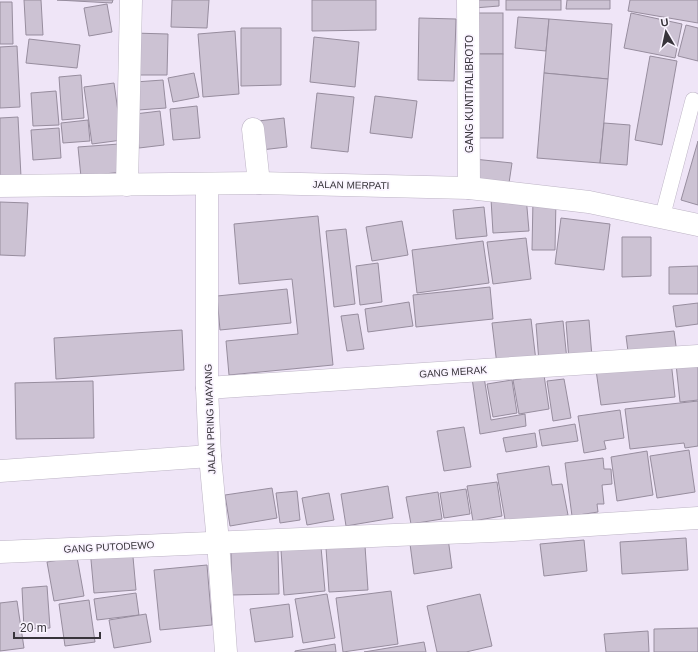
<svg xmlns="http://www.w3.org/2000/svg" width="698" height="652" font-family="Helvetica,sans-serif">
	<rect width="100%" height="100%" fill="#efe5f7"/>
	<!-- building -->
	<g fill="#ccc2d3" stroke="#978d9e">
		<path d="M24,0H41L43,35H26Z"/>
		<path d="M57,0H113L112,3Z"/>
		<path d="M172,0H209L207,28L171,27Z"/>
		<path d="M312,0H376V30L312,31Z"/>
		<path d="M473,0H499V6L474,8Z"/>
		<rect x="506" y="0" width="55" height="10"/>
		<path d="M567,0H610V9H566Z"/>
		<path d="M630,0H698V23L628,11Z"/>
		<path d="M0,2H12L13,44H0Z"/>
		<path d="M107,4L112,32L89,36L84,8Z"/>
		<rect x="475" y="13" width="28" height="41"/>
		<path d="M631,13L682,24L675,58L624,48Z"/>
		<path d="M518,17L549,19L546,51L515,48Z"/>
		<path d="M419,18L456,19L454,81L418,80Z"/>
		<path d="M549,19L612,24L608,79L544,73Z"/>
		<path d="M686,25L698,28V61L678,56Z"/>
		<path d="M241,28H281V85L241,86Z"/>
		<path d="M235,31L239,94L203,97L198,34Z"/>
		<path d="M133,33L168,34L167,75H132Z"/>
		<path d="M314,37L359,42L355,87L310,82Z"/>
		<path d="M29,39L80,45L77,68L26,63Z"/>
		<path d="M17,46L20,107L0,108V47Z"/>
		<rect x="475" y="54" width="28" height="84"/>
		<path d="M650,56L677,61L662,145L635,140Z"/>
		<path d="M194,73L199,97L173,102L168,78Z"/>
		<path d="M544,73L608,79L600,163L537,158Z"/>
		<path d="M81,75L84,118L62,120L59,77Z"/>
		<path d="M163,80L166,108L138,110L135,82Z"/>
		<path d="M114,83L122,140L92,144L84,87Z"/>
		<path d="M56,91L59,125L33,126L31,93Z"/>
		<path d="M317,93L354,97L348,152L311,148Z"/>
		<path d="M375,96L417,101L412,138L370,133Z"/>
		<path d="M197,106L200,138L173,140L170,109Z"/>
		<path d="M160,111L164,145L139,148L135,114Z"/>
		<path d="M18,117L21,177L0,179V118Z"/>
		<path d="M284,118L287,147L261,150L258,121Z"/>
		<path d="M88,120L90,141L63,143L61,123Z"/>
		<path d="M604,123L630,125L627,165L600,163Z"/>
		<path d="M59,128L61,158L33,160L31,130Z"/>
		<path d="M698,141V205L681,200Z"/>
		<path d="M119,144L121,172L81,177L78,147Z"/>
		<path d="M474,159L512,163L509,183L471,179Z"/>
		<path d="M526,196L529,231L493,233L491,199Z"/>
		<path d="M533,199H556L555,250H532Z"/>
		<path d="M0,202L28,203L25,256L0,255Z"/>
		<path d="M484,207L487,236L456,239L453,210Z"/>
		<path d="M318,216L333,365L229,375L226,341L298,334L292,279L239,284L234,224Z"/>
		<path d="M561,218L610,224L604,270L555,264Z"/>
		<path d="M402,221L408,255L372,261L366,227Z"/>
		<path d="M346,229L355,304L334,307L326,231Z"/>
		<path d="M622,237H651V276L622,277Z"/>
		<path d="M526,238L531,279L493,284L487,242Z"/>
		<path d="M483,241L489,283L417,293L412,250Z"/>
		<path d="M378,263L382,302L360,305L356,266Z"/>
		<path d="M698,266V294H669V267Z"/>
		<path d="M490,287L493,319L416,327L413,295Z"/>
		<path d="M287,289L291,323L220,330L217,296Z"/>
		<path d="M409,302L413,326L368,332L365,309Z"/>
		<path d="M698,303V324L676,327L673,306Z"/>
		<path d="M358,314L364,349L347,351L341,316Z"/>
		<path d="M531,319L536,361L497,365L492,323Z"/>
		<path d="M589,320L592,357L569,360L566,322Z"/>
		<path d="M563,321L567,360L539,362L536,324Z"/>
		<path d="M182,330L184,370L56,379L54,338Z"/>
		<path d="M674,331L677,353L629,359L626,336Z"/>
		<path d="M671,361L675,397L601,405L596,370Z"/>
		<path d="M698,361V400L680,402L676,364Z"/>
		<path d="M544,375L549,409L519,414L513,380Z"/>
		<path d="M484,377L491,420L525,414L526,426L480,434L472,378Z"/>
		<path d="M564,379L571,418L553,421L547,381Z"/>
		<path d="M512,380L517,413L493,417L487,384Z"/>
		<path d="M93,381L94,438L16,439L15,383Z"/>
		<path d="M698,401V446L685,448L684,443L630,449L625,409Z"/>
		<path d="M620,410L624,438L604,441L606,449L584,453L578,416Z"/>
		<path d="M575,424L578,441L542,446L539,430Z"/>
		<path d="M464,427L471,467L444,471L437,431Z"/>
		<path d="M535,433L537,447L506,452L503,438Z"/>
		<path d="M689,450L695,492L657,498L650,456Z"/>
		<path d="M647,451L653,495L617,501L611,457Z"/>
		<path d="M603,458L604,469H611L612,484L602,485L604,504H597L598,512L572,516L565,463Z"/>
		<path d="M549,466L552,485L562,484L568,515L506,525L497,474Z"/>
		<path d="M497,482L502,516L473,521L467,486Z"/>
		<path d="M388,486L393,518L346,526L341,494Z"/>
		<path d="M272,488L277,518L230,526L225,495Z"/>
		<path d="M466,489L470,514L444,518L440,493Z"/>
		<path d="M297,491L300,520L280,523L276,493Z"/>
		<path d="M438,492L442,519L411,524L406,497Z"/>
		<path d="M329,493L334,520L307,525L302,498Z"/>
		<path d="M448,538L452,568L414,574L410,544Z"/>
		<path d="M686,538L688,570L622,574L620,542Z"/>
		<path d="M584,540L587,571L544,576L540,544Z"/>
		<path d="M132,546L136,590L94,593L90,549Z"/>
		<path d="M365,546L368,590L329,592L326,548Z"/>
		<path d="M321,547L325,591L284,595L281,550Z"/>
		<path d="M278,550L279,594L232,595L231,552Z"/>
		<path d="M77,557L84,596L54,601L47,562Z"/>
		<path d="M207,565L212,625L160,630L154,570Z"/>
		<path d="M47,586L50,628L24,629L22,588Z"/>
		<path d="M391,591L398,644L343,652L336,598Z"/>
		<path d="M136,593L139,615L97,620L94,599Z"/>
		<path d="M327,594L335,638L303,643L295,599Z"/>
		<path d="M480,594L492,646L466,652H437L427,606Z"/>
		<path d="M89,600L95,642L65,646L59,604Z"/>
		<path d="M17,601L24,648L0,651V603Z"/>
		<path d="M289,604L293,637L255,642L250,609Z"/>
		<path d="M146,614L151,642L114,648L109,620Z"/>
		<path d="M698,628V652H654V629Z"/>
		<path d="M648,631L649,652H606L604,634Z"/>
		<path d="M424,642L426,652H364Z"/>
		<path d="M335,644L336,652H295V651Z"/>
	</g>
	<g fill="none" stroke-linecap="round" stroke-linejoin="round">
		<defs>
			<path id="lane" d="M662,218L693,100"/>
			<g id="street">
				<path d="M468,0L469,188"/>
				<path d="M253,129L259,183"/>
				<path d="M127,185L131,0"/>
				<path d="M207,185V388L210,456L218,542L226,652"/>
				<path d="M0,186L259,183L469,188L589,202L698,225"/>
				<path d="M207,388L698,356"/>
				<path d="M0,471L210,456"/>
				<path d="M0,552L513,530L698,518"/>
			</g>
		</defs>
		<!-- lane casing -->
		<use href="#lane" stroke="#bdb4c5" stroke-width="16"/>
		<!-- street casing -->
		<use href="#street" stroke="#bdb4c5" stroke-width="23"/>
		<!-- lane -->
		<use href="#lane" stroke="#fff" stroke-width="15"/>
		<!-- street -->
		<use href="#street" stroke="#fff" stroke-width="22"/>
	</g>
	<g text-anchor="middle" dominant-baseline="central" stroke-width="3.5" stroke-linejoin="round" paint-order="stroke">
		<!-- street labels -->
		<g font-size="10" fill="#38343b" stroke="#faf4ff">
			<text transform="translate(469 94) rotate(-90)">GANG KUNTITALIBROTO</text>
			<text transform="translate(351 185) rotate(1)">JALAN MERPATI</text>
			<text transform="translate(453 372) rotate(-4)">GANG MERAK</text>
			<text transform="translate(210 419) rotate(-92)">JALAN PRING MAYANG</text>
			<text transform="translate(109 547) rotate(-3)">GANG PUTODEWO</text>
		</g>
	</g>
	<!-- north arrow -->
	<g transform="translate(666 32) rotate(351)" stroke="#faf4ff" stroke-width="3" paint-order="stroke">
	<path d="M0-3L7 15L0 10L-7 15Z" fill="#38343b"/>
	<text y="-6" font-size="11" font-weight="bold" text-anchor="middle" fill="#38343b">U</text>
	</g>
	<!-- scale -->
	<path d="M14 632v6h86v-6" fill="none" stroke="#38343b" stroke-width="2"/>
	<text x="20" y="632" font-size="12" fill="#38343b" stroke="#faf4ff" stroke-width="3" paint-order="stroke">20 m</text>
</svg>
